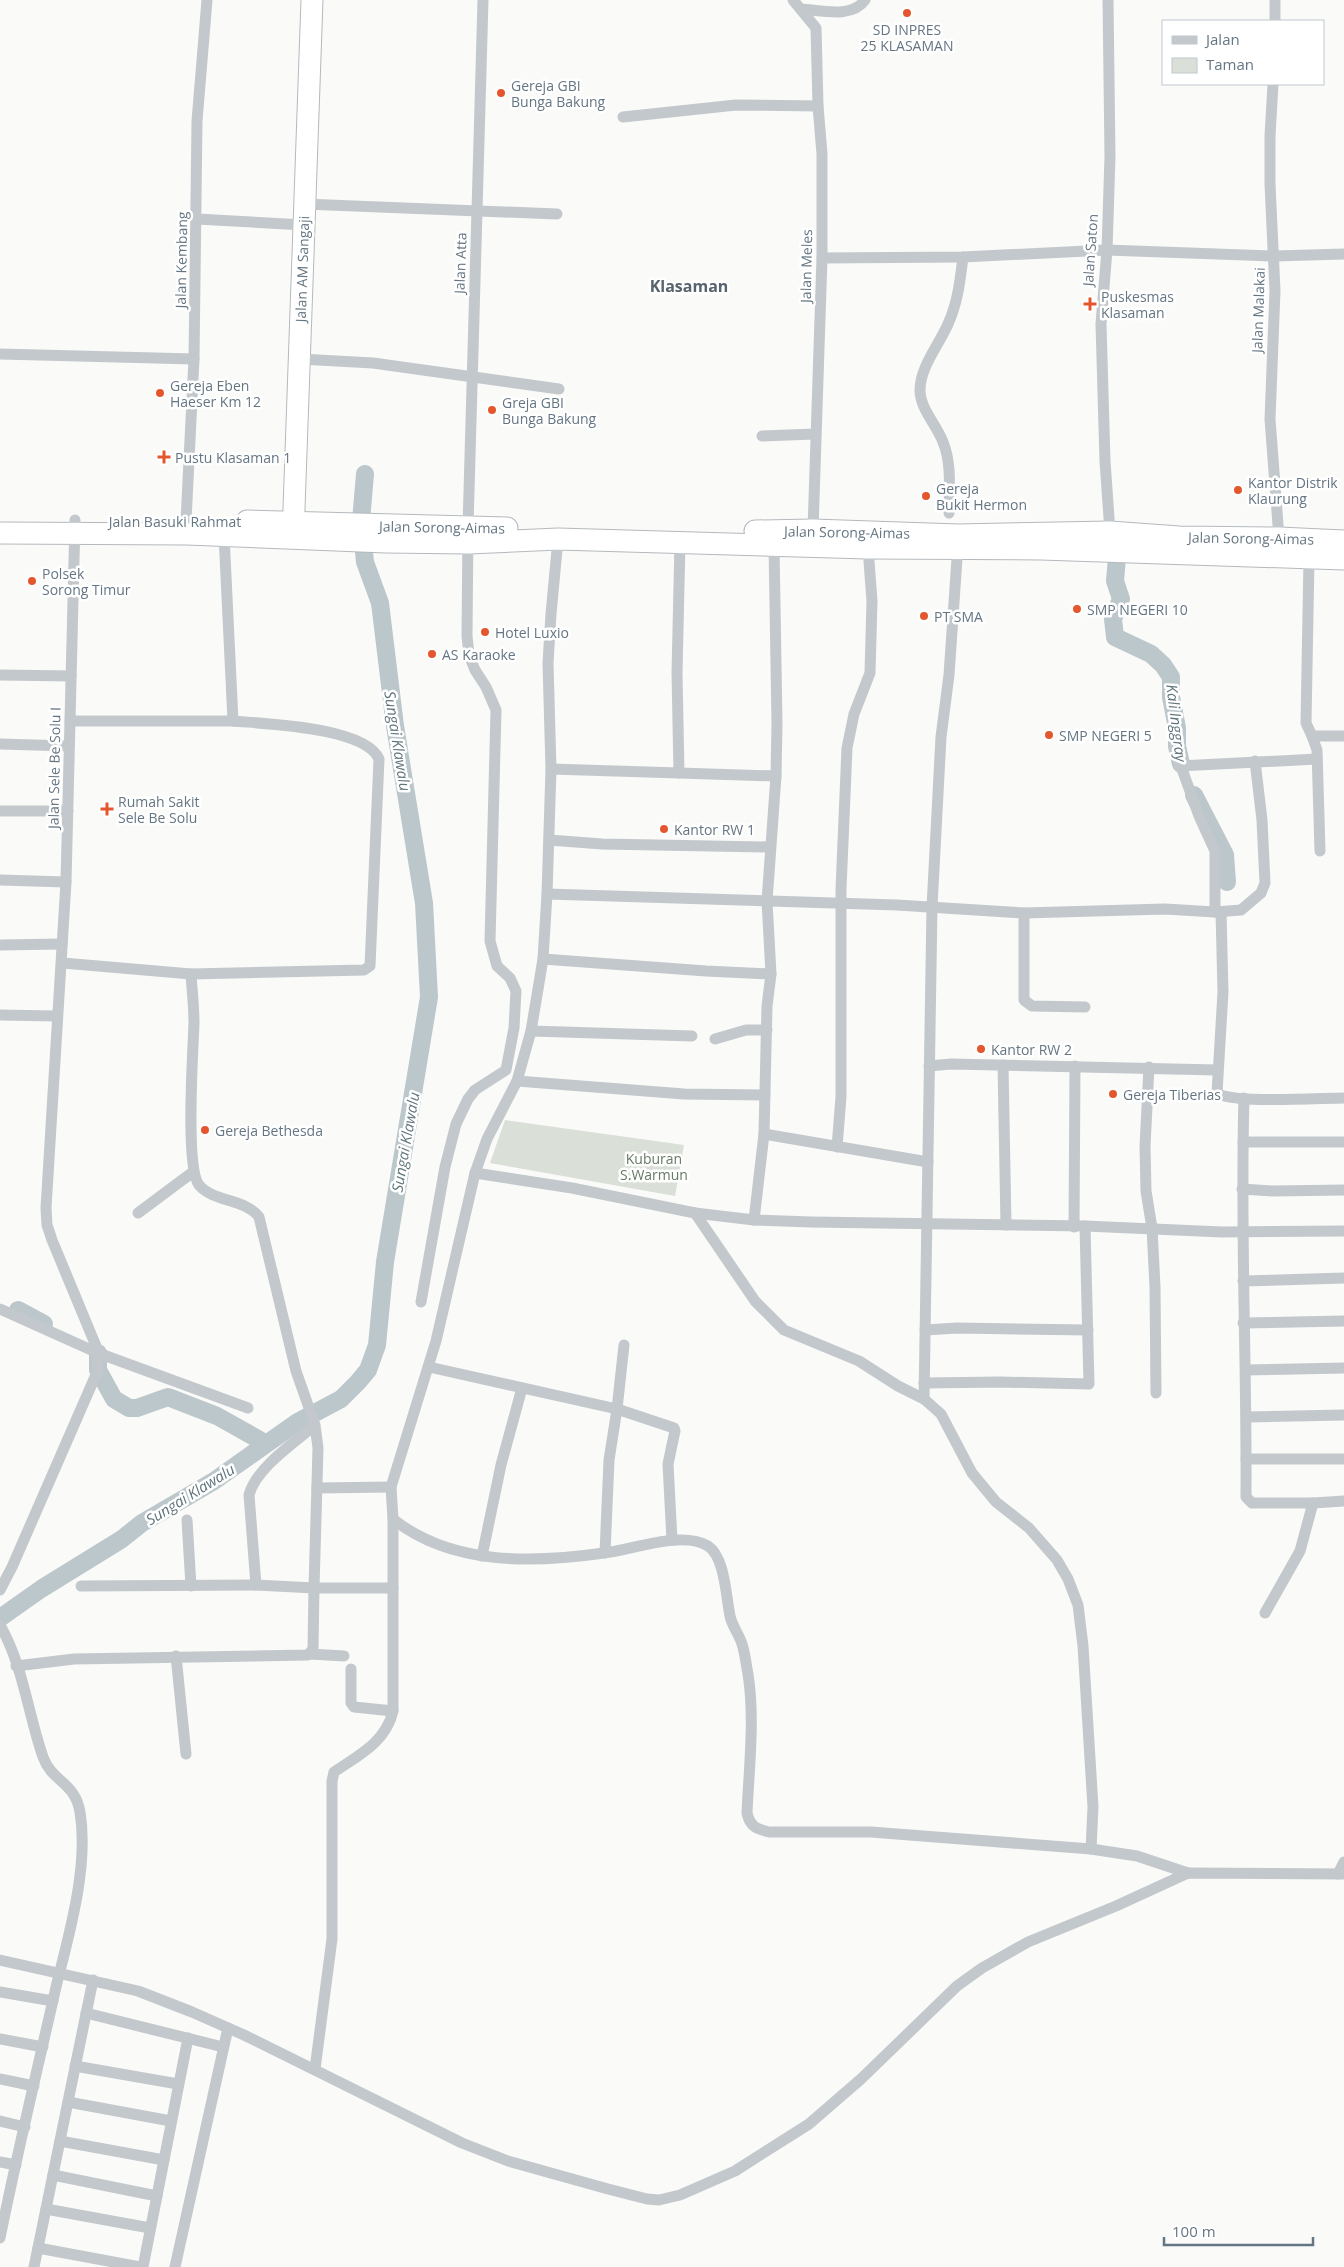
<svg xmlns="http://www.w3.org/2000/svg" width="1344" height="2267" font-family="'Open Sans',sans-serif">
	<rect width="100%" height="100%" fill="#fafaf8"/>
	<!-- green -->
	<path fill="#dadfd7" d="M505,1120L684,1145L675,1196L490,1163Z"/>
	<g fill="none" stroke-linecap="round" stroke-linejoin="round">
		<!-- river -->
		<g stroke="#bbc7cb" stroke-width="18">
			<path d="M1117,557L1115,581L1121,599L1113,619L1115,637L1151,654L1163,665L1171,677V697L1177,728V746L1181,764"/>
			<path d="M1194,795L1225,855L1227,882"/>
			<path d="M18,1310L44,1324"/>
			<path d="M98,1353V1370L114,1399L129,1408H137L168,1397L217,1416L265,1443"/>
			<path d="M0,1618L41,1589L122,1539L142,1523L214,1481L296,1423L341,1399L358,1382L368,1370L377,1345L385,1262L429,997L424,903L395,726L380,603L365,562L361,521L365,474"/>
		</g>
		<defs>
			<g id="highway">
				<path d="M247,521L507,528"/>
				<path d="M755,531L813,530L958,535L1110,532L1179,537L1279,538L1344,541"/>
				<path d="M0,533L187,534L386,542L468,543L558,539L868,548L1041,549L1344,559"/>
				<path d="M293,537L312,0"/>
			</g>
		</defs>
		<!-- highway casing -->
		<use href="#highway" stroke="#b4b9bd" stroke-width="23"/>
		<!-- street -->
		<g stroke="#c3c8cc" stroke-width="11">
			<path d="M793,0L816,28L818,106L822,154V258L813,530"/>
			<path d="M1108,0L1110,156L1107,250L1101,324L1105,461L1110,532"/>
			<path d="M1275,0V21"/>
			<path d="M801,9C820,10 852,19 865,0"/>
			<path d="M1273,84L1270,136V184L1275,291L1270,419L1279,538"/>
			<path d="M623,117L736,105L818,106"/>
			<path d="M304,204L557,214"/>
			<path d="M197,219L304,225"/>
			<path d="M822,258L963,257L1107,250L1275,256L1344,254"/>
			<path d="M0,354L194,359"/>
			<path d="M300,359L373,363L559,389"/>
			<path d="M762,436L815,434"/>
			<path d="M949,513C949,490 952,464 943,442C937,425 920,409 920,390C920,367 939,345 948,324C958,302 960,281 963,257"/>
			<path d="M186,521L194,359L197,121L207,0"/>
			<path d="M558,539L551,614L548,663L551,769L547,894L543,959L531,1031L517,1081L487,1139L475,1173L436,1341L391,1487L393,1519C452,1566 534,1563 604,1553C632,1550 682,1530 708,1546C725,1557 726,1597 730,1616C732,1626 739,1634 742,1644C745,1653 746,1664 748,1674C755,1719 749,1767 747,1813C750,1827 757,1829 769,1832H871L1091,1849L1137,1856L1188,1873"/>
			<path d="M1309,558L1306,723L1312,736"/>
			<path d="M0,675L71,676"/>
			<path d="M70,721H233L224,535"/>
			<path d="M0,744L69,746"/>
			<path d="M1174,747L1199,816L1215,851V912"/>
			<path d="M1179,766L1317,759"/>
			<path d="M551,769L679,773L677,673L680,542"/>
			<path d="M679,773L776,776"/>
			<path d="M0,811H68"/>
			<path d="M549,840L602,844L770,847"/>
			<path d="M1320,851L1317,750L1312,736H1344"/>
			<path d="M0,880L66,882"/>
			<path d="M547,894L897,905L1024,913L1165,909L1215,912L1241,910L1261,893L1265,883L1262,820L1255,761"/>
			<path d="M1221,912L1223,992L1217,1093C1233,1104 1320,1098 1344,1098"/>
			<path d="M1024,913V1000L1032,1006L1085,1007"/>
			<path d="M0,945L62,944"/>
			<path d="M543,959L706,971L771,974"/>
			<path d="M63,963L191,974L364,970L370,966L379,759C365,727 266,724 233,721"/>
			<path d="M191,974C192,990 194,1007 194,1023C193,1052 185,1167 199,1185C213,1202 246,1199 259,1217L296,1371L315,1425L318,1448L314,1588L256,1585L249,1495C256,1468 294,1443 315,1425"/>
			<path d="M0,1015L56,1016"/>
			<path d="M531,1031L692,1036"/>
			<path d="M715,1039L746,1030H767"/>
			<path d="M1003,1065L1006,1225"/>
			<path d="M929,1066L951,1064L1217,1070"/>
			<path d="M1149,1067L1145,1146L1146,1191L1152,1228L1155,1287L1156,1393"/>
			<path d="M517,1081L684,1094L765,1095"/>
			<path d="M1244,1098C1240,1231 1247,1364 1246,1497L1252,1503H1313"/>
			<path d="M764,1134L928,1162"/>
			<path d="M1243,1142H1344"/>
			<path d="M837,1147L841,1097V889L847,748L854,714L870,673L872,601L868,548"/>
			<path d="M475,1173L572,1188L695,1213L755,1301L784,1330L859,1361L898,1386L924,1399L941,1414L972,1473L996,1502L1029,1528L1057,1560L1068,1579L1078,1605L1083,1646L1093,1807L1091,1849"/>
			<path d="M1242,1189L1273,1191L1344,1190"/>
			<path d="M138,1213L193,1172"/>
			<path d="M695,1213L754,1220L811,1222L1085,1226L1222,1232L1344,1231"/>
			<path d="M754,1220L764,1134L767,1006L771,974L767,901L776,776L777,724L774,545"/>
			<path d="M1074,1227L1075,1066"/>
			<path d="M1243,1281L1344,1278"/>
			<path d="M421,1302L445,1167L456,1124L468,1099L475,1090L506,1070L514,1028L516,991L510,978L497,966L490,941L496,710L486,687L475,670L469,655L467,636L468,527L483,0"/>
			<path d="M0,1309L98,1353L248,1408"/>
			<path d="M1243,1323L1344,1321"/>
			<path d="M925,1330L957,1328L1088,1330"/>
			<path d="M429,1367L617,1409L674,1428L675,1431L668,1464L672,1540"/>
			<path d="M1246,1370L1344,1368"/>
			<path d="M924,1383L1000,1382L1089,1384L1085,1226"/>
			<path d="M924,1399L932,907L941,737L949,675L958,544"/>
			<path d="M1247,1417L1344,1415"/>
			<path d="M1246,1459H1344"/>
			<path d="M317,1488L391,1487"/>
			<path d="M187,1520L191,1586"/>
			<path d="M605,1553L609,1460L617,1409L624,1345"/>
			<path d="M482,1556L501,1465L522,1388"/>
			<path d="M81,1586L256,1585"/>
			<path d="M0,1590L12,1567L98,1370L96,1346L52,1240L47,1225L46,1208L66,882L75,520"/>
			<path d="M1265,1613L1300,1551L1313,1503L1344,1501"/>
			<path d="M0,1625C23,1665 28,1714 43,1757C52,1782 75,1782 80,1812C89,1867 69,1934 56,1987C37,2071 17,2154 0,2238"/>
			<path d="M310,1654L344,1656"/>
			<path d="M176,1656L186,1754"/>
			<path d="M16,1666L74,1659L308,1655L313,1649L314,1588H393"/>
			<path d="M351,1669V1703L354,1707L393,1711"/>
			<path d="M1338,1874L1344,1862"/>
			<path d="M0,1960L138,1991L192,2012L244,2035L462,2143L508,2161L608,2189L647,2199L659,2200L680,2195L735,2171L809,2124L861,2079L957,1986L982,1968L1028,1942L1116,1906L1188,1873L1344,1874"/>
			<path d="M0,1992L53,2001"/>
			<path d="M86,2013L223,2047"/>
			<path d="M0,2039L43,2047"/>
			<path d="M75,2066L178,2084"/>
			<path d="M315,2069L332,1939V1781L334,1772C359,1755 386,1742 393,1711V1519"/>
			<path d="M0,2079L34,2086"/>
			<path d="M68,2102L171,2121"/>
			<path d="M0,2121L25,2127"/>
			<path d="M60,2141L164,2160"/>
			<path d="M0,2162L16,2165"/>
			<path d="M53,2175L157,2196"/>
			<path d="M46,2209L150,2228"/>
			<path d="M38,2248L140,2267"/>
			<path d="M34,2267L93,1980"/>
			<path d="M143,2267L188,2038"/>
			<path d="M175,2267L228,2028"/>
		</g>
		<!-- highway -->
		<use href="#highway" stroke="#fff" stroke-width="21"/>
	</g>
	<!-- markers -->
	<g fill="#e4572e" stroke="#fff" stroke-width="2">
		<circle cx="907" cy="13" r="5"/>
		<circle cx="501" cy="93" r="5"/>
		<path d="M1087.5 296.5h5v5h5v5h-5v5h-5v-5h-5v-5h5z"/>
		<circle cx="160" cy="393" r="5"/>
		<circle cx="492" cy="410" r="5"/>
		<path d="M161.5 449.5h5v5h5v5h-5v5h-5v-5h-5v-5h5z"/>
		<circle cx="1238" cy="490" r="5"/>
		<circle cx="926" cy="496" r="5"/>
		<circle cx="32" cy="581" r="5"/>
		<circle cx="1077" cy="609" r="5"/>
		<circle cx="924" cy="616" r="5"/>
		<circle cx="485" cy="632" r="5"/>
		<circle cx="432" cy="654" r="5"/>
		<circle cx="1049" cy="735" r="5"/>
		<path d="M104.5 801.5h5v5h5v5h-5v5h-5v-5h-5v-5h5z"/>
		<circle cx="664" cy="829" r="5"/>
		<circle cx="981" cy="1049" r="5"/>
		<circle cx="1113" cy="1094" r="5"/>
		<circle cx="205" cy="1130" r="5"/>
	</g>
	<g text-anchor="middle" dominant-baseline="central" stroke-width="5" stroke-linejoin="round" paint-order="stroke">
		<!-- poi labels -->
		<g font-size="14" fill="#657683" stroke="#fff" text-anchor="start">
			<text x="907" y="29" text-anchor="middle">SD INPRES<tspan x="907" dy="16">25 KLASAMAN</tspan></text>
			<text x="511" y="85">Gereja GBI<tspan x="511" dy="16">Bunga Bakung</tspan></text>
			<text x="1101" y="296">Puskesmas<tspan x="1101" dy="16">Klasaman</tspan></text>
			<text x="170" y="385">Gereja Eben<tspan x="170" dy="16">Haeser Km 12</tspan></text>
			<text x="502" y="402">Greja GBI<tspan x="502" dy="16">Bunga Bakung</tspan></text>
			<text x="175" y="457">Pustu Klasaman 1</text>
			<text x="1248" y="482">Kantor Distrik<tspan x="1248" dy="16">Klaurung</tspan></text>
			<text x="936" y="488">Gereja<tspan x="936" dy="16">Bukit Hermon</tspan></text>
			<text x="42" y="573">Polsek<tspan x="42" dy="16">Sorong Timur</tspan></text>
			<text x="1087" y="609">SMP NEGERI 10</text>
			<text x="934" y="616">PT SMA</text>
			<text x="495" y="632">Hotel Luxio</text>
			<text x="442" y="654">AS Karaoke</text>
			<text x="1059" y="735">SMP NEGERI 5</text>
			<text x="118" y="801">Rumah Sakit<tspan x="118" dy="16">Sele Be Solu</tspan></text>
			<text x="674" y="829">Kantor RW 1</text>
			<text x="991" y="1049">Kantor RW 2</text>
			<text x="1123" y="1094">Gereja Tiberias</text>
			<text x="215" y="1130">Gereja Bethesda</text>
		</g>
		<!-- street labels -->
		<g font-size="14" fill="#657683" stroke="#fff">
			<text transform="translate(1090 250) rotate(-86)">Jalan Saton</text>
			<text transform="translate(181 260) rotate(-89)">Jalan Kembang</text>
			<text transform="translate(460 263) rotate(-88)">Jalan Atta</text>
			<text transform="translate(806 266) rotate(-89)">Jalan Meles</text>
			<text transform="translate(302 269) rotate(-88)">Jalan AM Sangaji</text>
			<text transform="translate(1258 310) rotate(-88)">Jalan Malakai</text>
			<text x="175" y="521">Jalan Basuki Rahmat</text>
			<text transform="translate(442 527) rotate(1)">Jalan Sorong-Aimas</text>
			<text transform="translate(847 532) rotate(1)">Jalan Sorong-Aimas</text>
			<text transform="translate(1251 538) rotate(1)">Jalan Sorong-Aimas</text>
			<text transform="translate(54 768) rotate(-89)">Jalan Sele Be Solu I</text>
		</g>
		<!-- park labels -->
		<g font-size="14" fill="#687a64" stroke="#fff">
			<text x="654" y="1158">Kuburan<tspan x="654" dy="16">S.Warmun</tspan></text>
		</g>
		<!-- water labels -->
		<g font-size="15" font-style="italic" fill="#60757c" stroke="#fff">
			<text transform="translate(1177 723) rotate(83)">Kali Inggray</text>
			<text transform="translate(398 741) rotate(81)">Sungai Klawalu</text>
			<text transform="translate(405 1142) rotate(-80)">Sungai Klawalu</text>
			<text transform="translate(190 1494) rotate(-32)">Sungai Klawalu</text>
		</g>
		<!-- quarter labels -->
		<g font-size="16" font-weight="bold" fill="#57646e" stroke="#fff">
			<text x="689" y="286">Klasaman</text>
		</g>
	</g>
	<!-- legend -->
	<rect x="1162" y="20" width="162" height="65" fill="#ffffff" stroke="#c1c8cd"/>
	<rect x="1172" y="36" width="25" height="8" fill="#c3c8cc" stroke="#c1c8cd"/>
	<text x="1206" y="45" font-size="15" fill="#657683">Jalan</text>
	<rect x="1172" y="58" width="25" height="15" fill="#dadfd7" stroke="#c1c8cd"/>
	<text x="1206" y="70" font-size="15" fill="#657683">Taman</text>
	<!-- scale -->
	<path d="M1164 2237v8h149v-8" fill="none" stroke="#657683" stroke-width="2.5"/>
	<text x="1172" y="2237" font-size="15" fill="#657683" stroke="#ffffff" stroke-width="4" paint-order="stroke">100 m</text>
</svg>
